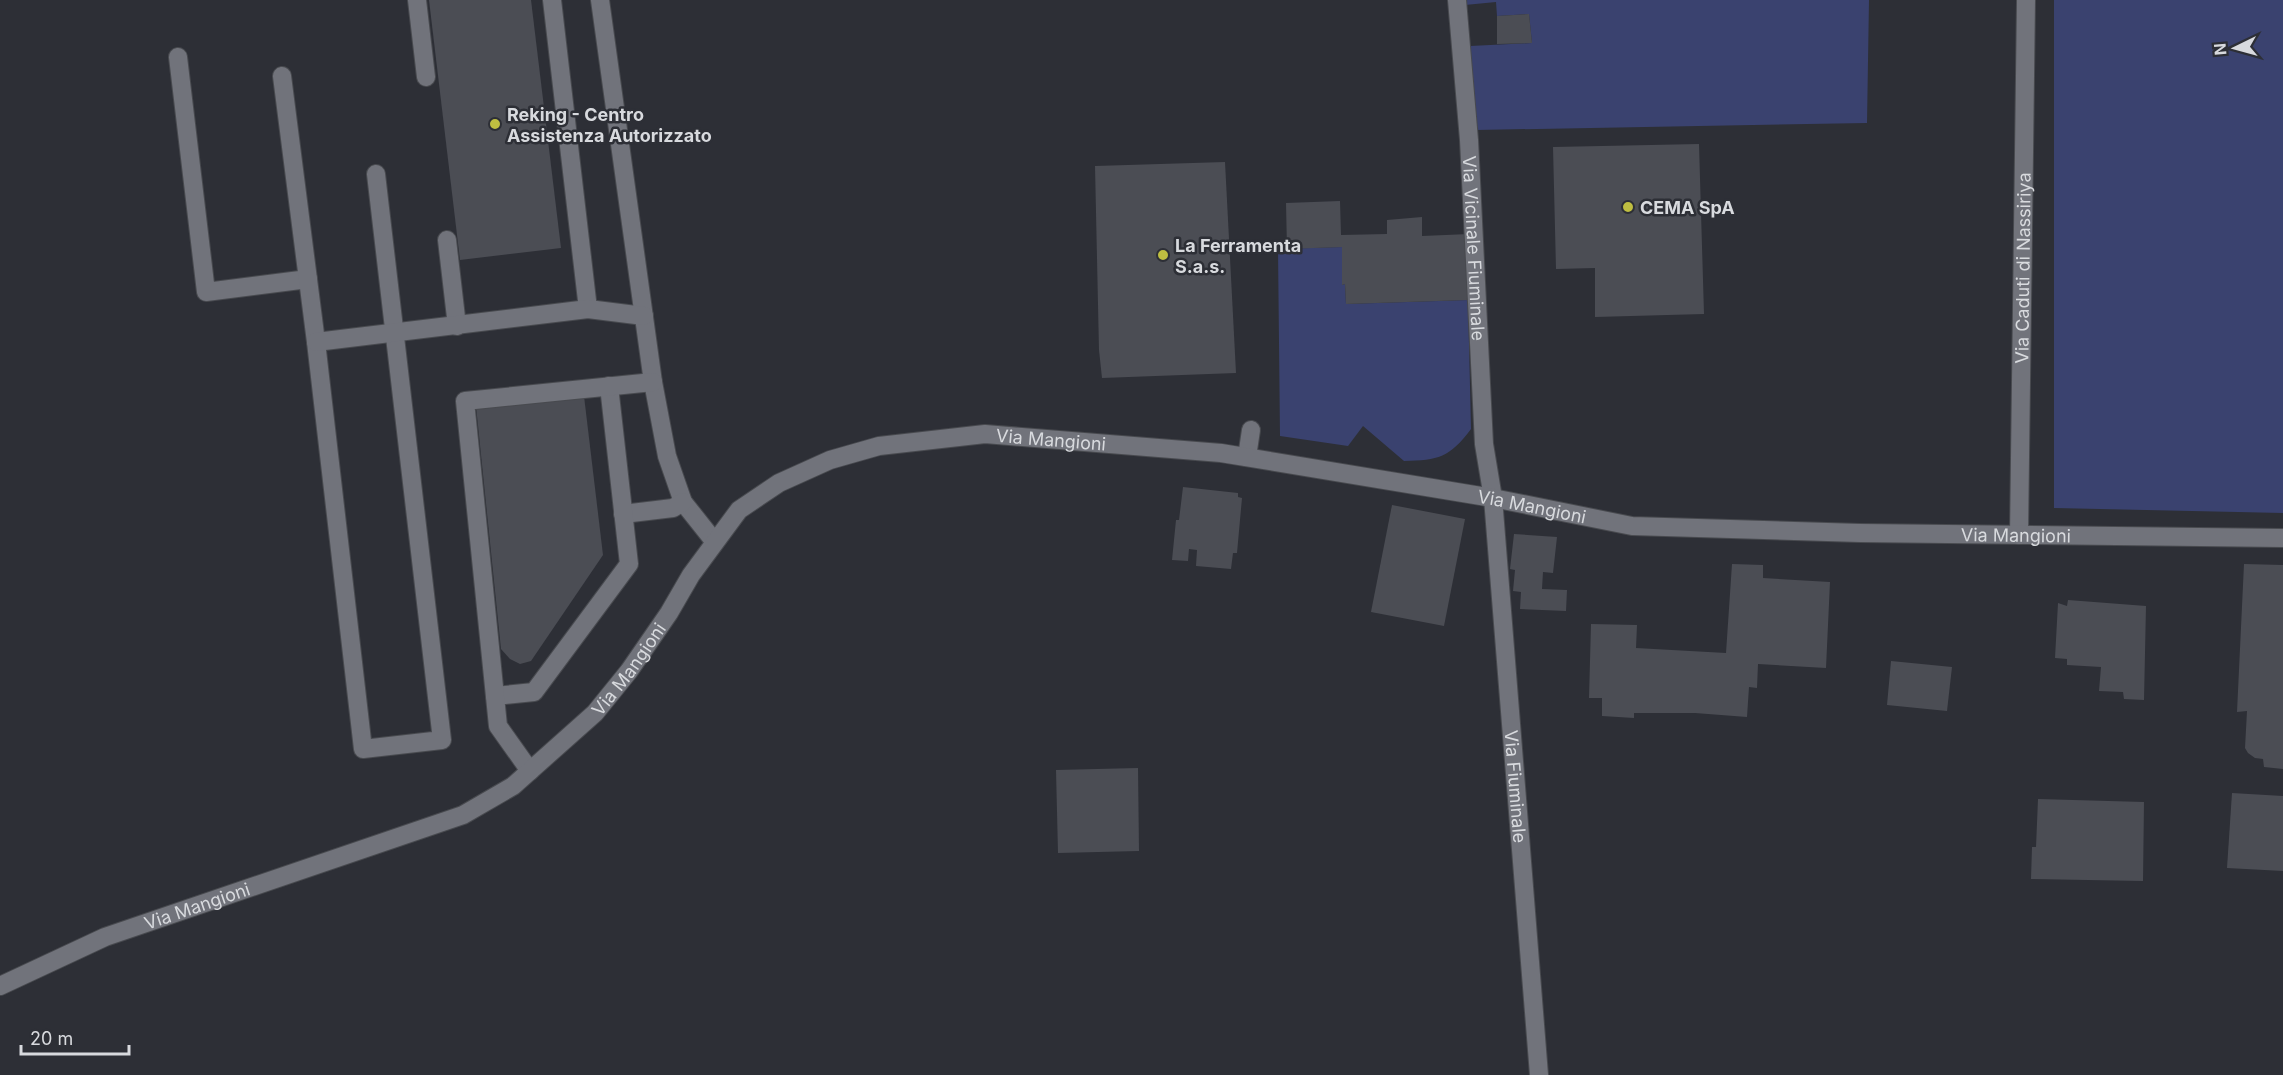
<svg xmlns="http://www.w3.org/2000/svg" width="2283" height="1075" font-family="Inter,sans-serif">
	<rect width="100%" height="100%" fill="#2d2f36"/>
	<!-- green -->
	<g fill="#3a426f">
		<path d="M1465,0H1869L1867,123L1476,130L1470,46L1532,43L1529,14L1497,16L1496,2L1465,5Z"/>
		<path d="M2054,0H2283V513L2054,508Z"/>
		<path d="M1342,247V285L1345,284L1346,304L1468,300L1471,429C1449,458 1439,460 1404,461L1363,426L1348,446L1280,436L1278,249Z"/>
	</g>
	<!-- building -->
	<g fill="#4b4d54">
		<path d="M429,0H531L561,248L460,260Z"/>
		<path d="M1529,14L1532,43L1497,44V16Z"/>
		<path d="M1699,144L1704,314L1595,317V268L1556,269L1553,147Z"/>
		<path d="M1225,162L1236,373L1102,378L1099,350L1095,166Z"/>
		<path d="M1340,201L1341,235L1387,234V220L1422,217V236L1469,234L1468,300L1346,304L1345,284L1342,285V247L1287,249L1286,203Z"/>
		<path d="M584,396L603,555L531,661L520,664L510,659L501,649L476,406Z"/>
		<path d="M1183,487L1238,493V497L1242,498L1237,553H1233L1231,569L1196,566L1197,550L1189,549L1188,561L1172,560L1176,520H1179Z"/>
		<path d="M1392,505L1465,519L1444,626L1371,612Z"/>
		<path d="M1514,534L1557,537L1553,573L1543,572L1542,589L1567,590L1566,611L1520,609L1521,592L1513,591L1515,570L1510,569Z"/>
		<path d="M1732,564L1763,565V578L1830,582L1826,668L1758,664L1757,688L1749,687L1747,717L1695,713H1634V718L1602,716V698H1589L1591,624L1637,625L1636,648L1726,653Z"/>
		<path d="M2244,564L2283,565V769L2264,767L2263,759L2255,758L2248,753L2245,748L2247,711L2237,712Z"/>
		<path d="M2068,600L2146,606L2144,700L2124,699L2123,692L2099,691L2101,667L2067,665V659L2055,658L2058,603L2067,606Z"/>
		<path d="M1891,661L1952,667L1947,711L1887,705Z"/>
		<path d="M1138,768L1139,851L1058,853L1056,770Z"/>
		<path d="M2232,793L2283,796V871L2227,868Z"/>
		<path d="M2038,799L2144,802L2143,881L2031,879L2032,847H2036Z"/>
	</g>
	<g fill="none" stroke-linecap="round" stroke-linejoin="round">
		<defs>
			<g id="minor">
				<path d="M417,0L426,77"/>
				<path d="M552,0L588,309"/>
				<path d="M600,0L653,382L667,456L683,502L714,541"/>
				<path id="s1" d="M1457,0L1469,140L1484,444L1493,498L1539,1075"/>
				<path d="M178,57L206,292L308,279"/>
				<path d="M282,76L316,342L363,749L442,740L376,174"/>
				<path d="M447,240L457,326"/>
				<path d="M316,342L588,309L644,316"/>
				<path d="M1247,457L1251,430"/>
				<path d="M623,514L673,508L683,502"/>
				<path id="s2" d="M2019,535L2026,0"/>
				<path d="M495,696L534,692L629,564L609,386"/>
				<path d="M530,771L498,726L465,401L653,382"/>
				<path id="s3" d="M0,986L105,937L463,815L513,786L595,713L629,671L669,613L691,575L739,510L779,483L830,460L879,446L985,434L1221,453L1493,498L1632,526L1860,533L2283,538"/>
			</g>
		</defs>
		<!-- minor casing -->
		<use href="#minor" stroke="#484a4f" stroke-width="20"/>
		<!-- minor -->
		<use href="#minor" stroke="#71737b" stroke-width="18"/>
	</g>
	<!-- markers -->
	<g fill="#bfbe41" stroke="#2d2f36" stroke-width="2">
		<circle cx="495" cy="124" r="6"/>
		<circle cx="1628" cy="207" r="6"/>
		<circle cx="1163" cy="255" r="6"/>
	</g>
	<g text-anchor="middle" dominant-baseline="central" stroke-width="5" stroke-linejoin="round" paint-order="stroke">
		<!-- poi labels -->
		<g font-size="18" font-weight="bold" fill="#d8dade" stroke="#2d2f36" text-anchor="start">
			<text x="507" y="114">Reking - Centro<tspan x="507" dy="21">Assistenza Autorizzato</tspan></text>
			<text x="1640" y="207">CEMA SpA</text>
			<text x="1175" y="245">La Ferramenta<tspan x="1175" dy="21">S.a.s.</tspan></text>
		</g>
		<!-- street labels -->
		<g font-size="18" fill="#d8dade" stroke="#2d2f36">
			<text stroke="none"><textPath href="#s1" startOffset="249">Via Vicinale Fiuminale</textPath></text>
			<text stroke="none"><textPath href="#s2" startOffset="267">Via Caduti di Nassiriya</textPath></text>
			<text stroke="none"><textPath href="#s3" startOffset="1239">Via Mangioni</textPath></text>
			<text stroke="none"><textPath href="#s3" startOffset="1725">Via Mangioni</textPath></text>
			<text stroke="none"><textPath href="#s3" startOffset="2211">Via Mangioni</textPath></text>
			<text stroke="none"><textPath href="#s3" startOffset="717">Via Mangioni</textPath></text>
			<text stroke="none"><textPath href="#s1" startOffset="789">Via Fiuminale</textPath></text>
			<text stroke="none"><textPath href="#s3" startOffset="213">Via Mangioni</textPath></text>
		</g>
	</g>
	<!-- north arrow -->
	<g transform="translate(2235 48) rotate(265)" stroke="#2d2f36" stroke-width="4.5" paint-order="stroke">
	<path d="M0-4.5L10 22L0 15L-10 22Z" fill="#d8dade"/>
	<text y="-9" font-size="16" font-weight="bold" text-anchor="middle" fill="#d8dade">N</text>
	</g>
	<!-- scale -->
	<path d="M21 1045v9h108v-9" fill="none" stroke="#d8dade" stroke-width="3"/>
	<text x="30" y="1045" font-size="18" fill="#d8dade" stroke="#2d2f36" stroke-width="4.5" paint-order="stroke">20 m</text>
</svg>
